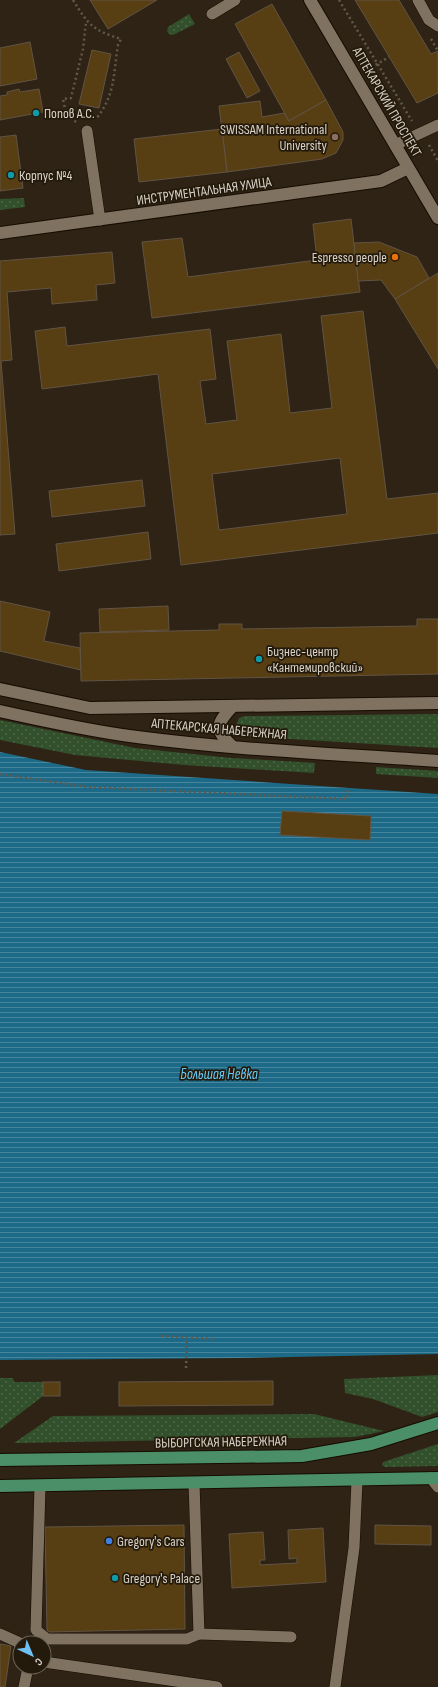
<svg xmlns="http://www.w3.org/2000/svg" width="438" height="1687" font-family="'Sofia Sans Condensed',sans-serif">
	<defs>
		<pattern id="grass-dots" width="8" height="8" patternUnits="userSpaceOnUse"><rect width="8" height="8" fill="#31502b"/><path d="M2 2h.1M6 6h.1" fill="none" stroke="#4e6848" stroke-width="1.8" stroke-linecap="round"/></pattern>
		<pattern id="water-rules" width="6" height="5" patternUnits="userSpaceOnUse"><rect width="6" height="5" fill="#1c6a87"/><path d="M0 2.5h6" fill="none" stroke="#47859c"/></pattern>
	</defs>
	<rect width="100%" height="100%" fill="#2e2314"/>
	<!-- grass -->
	<g fill="url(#grass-dots)">
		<path d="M189,14L195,24L173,35L169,34L167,31L168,27Z"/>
		<path d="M24,198L25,207L0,210V199Z"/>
		<path d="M438,714V748L243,736L238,732L235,728L239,718L245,716Z"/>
		<path d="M0,720L135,748L231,758L315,763L314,773L184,765L75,755L0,740Z"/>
		<path d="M376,767L438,771V778L376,774Z"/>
		<path d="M438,1375V1412L422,1417L373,1399L345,1393L344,1379Z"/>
		<path d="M0,1378H13L14,1382H43V1396L0,1429Z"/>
		<path d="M314,1414L384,1431L355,1437L14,1443L53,1416Z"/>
		<path d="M438,1444V1466L385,1467L382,1465L383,1462Z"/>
	</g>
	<!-- water -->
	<path fill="url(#water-rules)" d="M0,752L86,770L438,794V1354L239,1358L0,1360Z"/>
	<!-- building -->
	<g fill="#583e13" stroke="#615444" fill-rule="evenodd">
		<path d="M90,0H157L108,29Z"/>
		<path d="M355,0H399L431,54L438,51V93L417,103Z"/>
		<path d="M272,4L326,100L289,121L235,24Z"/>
		<path d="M30,42L37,79L0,86V48Z"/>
		<path d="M92,50L111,54L99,108L79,104Z"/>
		<path d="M239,52L260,91L247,98L226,59Z"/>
		<path d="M19,89L20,92L39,89L43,112L0,120V96L7,95V92Z"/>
		<path d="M326,100L343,132V140L336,153L322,159L227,172L219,106L260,101L262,117L284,113L289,121Z"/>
		<path d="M222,129L227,172L139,182L134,139Z"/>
		<path d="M16,135L23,188L0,191V137Z"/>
		<path d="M351,219L360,292L152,318L142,242L182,238L188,277L317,260L313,224Z"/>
		<path d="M379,242L417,257L429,278L395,299L381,280L358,281L354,243Z"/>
		<path d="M112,252L115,283L96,285L97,300L52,304L51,288L7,292L12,360L1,361L15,534L0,535V261Z"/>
		<path d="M438,273V369L395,299Z"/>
		<path d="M363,311L387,499L438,493V533L181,565L158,374L42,389L35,331L65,327L67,346L210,329L216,379L200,381L206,424L237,420L227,341L281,334L290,413L332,408L321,316ZM340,458L347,514L219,530L212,474Z"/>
		<path d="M142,480L145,506L52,517L49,491Z"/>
		<path d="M148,532L151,559L59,571L56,544Z"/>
		<path d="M0,601L50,612L44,641L80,648L81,670L0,651Z"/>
		<path d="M168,606L169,630L100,632L99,609Z"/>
		<path d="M417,619H438V674L81,681L80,633L219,630V624H242V629L417,626Z"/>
		<path d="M282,811L371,816L370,840L280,835Z"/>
		<path d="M273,1381V1405L119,1406V1382Z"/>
		<rect x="43" y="1382" width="17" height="14"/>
		<path d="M184,1525L185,1629L47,1632L45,1527Z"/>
		<path d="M375,1525L431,1526V1545L375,1544Z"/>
		<path d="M323,1528L326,1582L232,1588L229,1534L263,1532L265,1560H260V1565L297,1563V1558L289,1559L288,1530Z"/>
		<path d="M0,1644L11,1646L5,1687H0Z"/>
	</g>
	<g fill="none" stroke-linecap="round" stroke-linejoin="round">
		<defs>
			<g id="lane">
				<path d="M418,0L429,20L438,26"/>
				<path d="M212,14L235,0"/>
				<path d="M87,131L100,220"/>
				<path d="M395,145L438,125"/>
				<path d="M431,1478L438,1487"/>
				<path d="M40,1486L36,1630L47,1639H187L199,1634L194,1483"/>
				<path d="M0,1634L20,1643"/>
				<path d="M199,1634L291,1637"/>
				<path d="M44,1662L217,1687"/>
				<path d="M24,1687L28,1667"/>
				<path d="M335,1687L354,1548L357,1481"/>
			</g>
			<g id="street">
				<path d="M310,0L438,218"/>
				<path d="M0,233L381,181L408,168"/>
			</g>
			<g id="secondary">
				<path d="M0,689L90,708L438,703"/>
				<path d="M0,711C45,721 91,731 137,737C236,750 338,754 438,761"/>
				<path d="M232,746C214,729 216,724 233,706"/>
			</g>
			<g id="primary">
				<path d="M0,1460L302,1456L371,1444L438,1423"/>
				<path d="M0,1486L438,1478"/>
			</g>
		</defs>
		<!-- lane casing -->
		<use href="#lane" stroke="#160c01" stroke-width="12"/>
		<!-- street casing -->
		<use href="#street" stroke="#160c01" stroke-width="14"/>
		<!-- secondary casing -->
		<use href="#secondary" stroke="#160c01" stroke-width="14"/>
		<!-- primary casing -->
		<use href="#primary" stroke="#160c01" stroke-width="14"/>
		<!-- path -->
		<g stroke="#62594b" stroke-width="2.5" stroke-dasharray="2 3" stroke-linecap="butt">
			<path d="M73,0C89,26 93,30 121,39L118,45C113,74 116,94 96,119"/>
			<path d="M339,0L412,121"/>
			<path d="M431,39L438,51"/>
			<path d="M367,70L389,57"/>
			<path d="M76,122L66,114L63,99L71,98L83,49L86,22"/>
			<path d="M429,145L438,161"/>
			<path d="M0,774L88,787L347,799L348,788"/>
			<path d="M161,1336L214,1339"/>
			<path d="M186,1368L187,1338"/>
		</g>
		<!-- lane -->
		<use href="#lane" stroke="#7f7261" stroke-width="11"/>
		<!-- street -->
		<use href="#street" stroke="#7f7261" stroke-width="12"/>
		<!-- secondary -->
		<use href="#secondary" stroke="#7f7261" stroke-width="12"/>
		<!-- primary -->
		<use href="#primary" stroke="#4b8f69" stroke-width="12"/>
	</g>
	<!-- markers -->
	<g fill="#0f9aa8" stroke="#241a0b" stroke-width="1.5">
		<circle cx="36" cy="113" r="4"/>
		<circle cx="11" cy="175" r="4"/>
		<circle cx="259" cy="659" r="4"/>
		<circle cx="115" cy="1578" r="4"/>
	</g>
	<circle fill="#8d6e63" stroke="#241a0b" stroke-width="1.5" cx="335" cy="137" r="4"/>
	<circle fill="#e8710a" stroke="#241a0b" stroke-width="1.5" cx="395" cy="257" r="4"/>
	<circle fill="#3f7fe0" stroke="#241a0b" stroke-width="1.5" cx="109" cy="1541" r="4"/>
	<g text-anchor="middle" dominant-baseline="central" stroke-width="3.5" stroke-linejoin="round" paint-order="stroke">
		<!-- street labels -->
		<g font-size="14" fill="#d9d2c9" stroke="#241a0b">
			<text transform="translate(387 102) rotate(60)">АПТЕКАРСКИЙ ПРОСПЕКТ</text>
			<text transform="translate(204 191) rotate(-8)">ИНСТРУМЕНТАЛЬНАЯ УЛИЦА</text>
			<text transform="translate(219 729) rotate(5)">АПТЕКАРСКАЯ НАБЕРЕЖНАЯ</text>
			<text transform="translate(221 1442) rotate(-1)">ВЫБОРГСКАЯ НАБЕРЕЖНАЯ</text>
		</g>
		<!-- poi labels -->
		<g font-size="14" fill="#d9d2c9" stroke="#241a0b" text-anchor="start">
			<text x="44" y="113">Попов А.С.</text>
			<text x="327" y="129" text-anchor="end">SWISSAM International<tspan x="327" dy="16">University</tspan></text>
			<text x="19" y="175">Корпус №4</text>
			<text x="387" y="257" text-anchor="end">Espresso people</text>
			<text x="267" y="651">Бизнес-центр<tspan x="267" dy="16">«Кантемировский»</tspan></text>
			<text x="117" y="1541">Gregory's Cars</text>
			<text x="123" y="1578">Gregory's Palace</text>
		</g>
		<!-- water labels -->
		<g font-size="15" font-style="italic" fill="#63cdf9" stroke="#241a0b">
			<text x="219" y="1074">Большая Невка</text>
		</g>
	</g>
	<!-- north arrow -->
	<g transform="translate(32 1655) rotate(136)"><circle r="19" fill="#241a0b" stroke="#6c6457"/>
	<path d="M0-3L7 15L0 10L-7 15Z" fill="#6dc2f3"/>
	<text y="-6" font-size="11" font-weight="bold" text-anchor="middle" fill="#d9d2c9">С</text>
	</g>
</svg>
